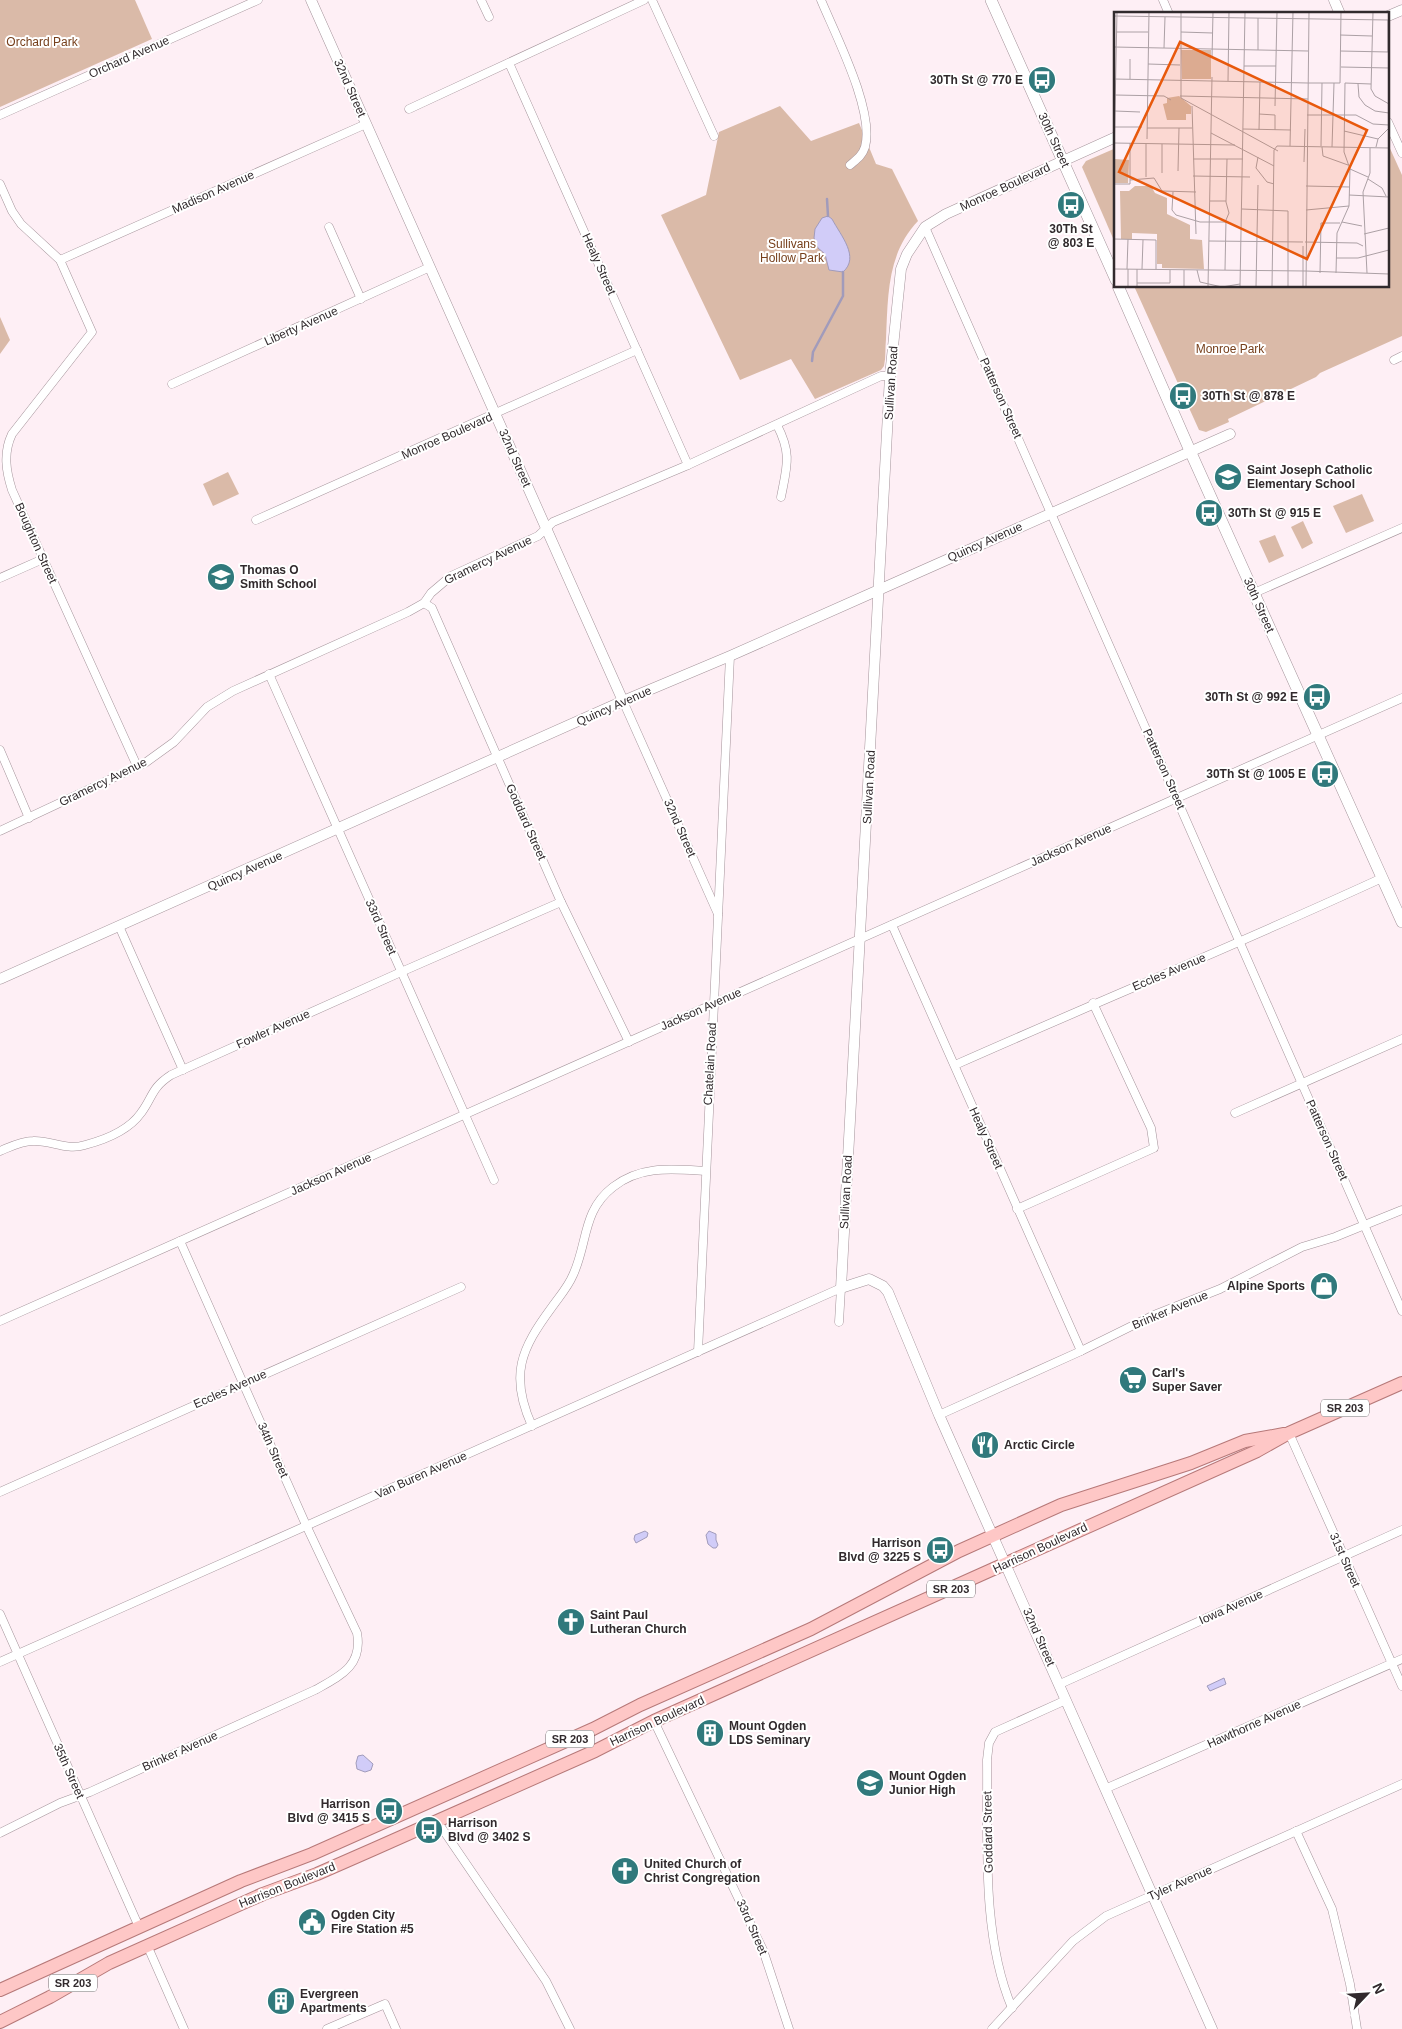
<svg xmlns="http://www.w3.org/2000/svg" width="1402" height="2029" font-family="Arial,sans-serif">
	<rect width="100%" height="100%" fill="#feeff5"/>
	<!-- green -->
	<g fill="#dabaa8">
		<path d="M0,0H135L152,39L0,107Z"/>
		<path d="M780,106L811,141L859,123L876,164L892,169L918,221C887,253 888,296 886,339C885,348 886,357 884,366L881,370L815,399L791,359L740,380L661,215L706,195L719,132Z"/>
		<path d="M1388,144L1402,175V336L1320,373L1316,377L1228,419L1229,422L1206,432L1199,430L1134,286H1388Z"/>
		<path d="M1116,148V245L1082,167L1086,161Z"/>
		<path d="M0,317L10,340L0,354Z"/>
		<path d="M228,472L239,494L213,506L203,484Z"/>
		<path d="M1362,494L1374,521L1346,533L1333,506Z"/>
		<path d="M1303,521L1313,543L1302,549L1291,527Z"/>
		<path d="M1275,535L1284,556L1269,563L1259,541Z"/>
	</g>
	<!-- water -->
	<g fill="#d1ccf8" stroke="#a19bbb">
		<path d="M828,216L832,219C841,236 860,257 843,272L829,270L825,254L818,248L814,238L815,229L822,218Z"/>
		<path d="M645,1531L648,1533L647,1537L636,1543L634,1539L635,1535Z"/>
		<path d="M709,1531L716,1534V1540L718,1545L716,1548H713L708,1544L706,1535Z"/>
		<path d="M1224,1678L1226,1684L1210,1691L1207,1686Z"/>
		<path d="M363,1755L373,1764L371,1770L365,1772L357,1769L356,1763L358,1756Z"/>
	</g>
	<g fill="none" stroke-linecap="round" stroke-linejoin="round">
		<!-- stream -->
		<g stroke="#a19bbb" stroke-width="2.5">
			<path d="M827,199L828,216"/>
			<path d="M812,361L813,352L843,296V272"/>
		</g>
		<defs>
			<g id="minor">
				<path d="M481,0L489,17"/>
				<path d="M652,0L714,136"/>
				<path d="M821,0C835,34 875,111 865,147C862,156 857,159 850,165"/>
				<path d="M1163,0L1169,14"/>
				<path d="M509,63L688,465"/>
				<path d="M409,109L644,0"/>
				<path d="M0,115L258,0"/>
				<path d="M1388,122L1402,153"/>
				<path d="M0,184L12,211L21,224L60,260L92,332L12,434C3,453 6,471 12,490L137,766"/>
				<path d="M329,227L361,299"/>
				<path d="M925,227L1402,1311"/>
				<path d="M60,260L366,124"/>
				<path d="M1394,360L1402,356"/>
				<path d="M172,384L430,267"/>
				<path d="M777,425C792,454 787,466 781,497"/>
				<path d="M256,520L637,350"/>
				<path d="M0,578L43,559"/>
				<path d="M1254,593L1402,528"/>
				<path d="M424,603L432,608L561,902L629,1042"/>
				<path d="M269,674L494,1180"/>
				<path d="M623,701L718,914"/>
				<path d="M0,750L29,818"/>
				<path d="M0,831L145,763L174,742L207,707L233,691L408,612L424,603L431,593L451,576L538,536L553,522L688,465L881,376H890"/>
				<path d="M892,925L1081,1351"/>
				<path d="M119,926L183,1070"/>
				<path d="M955,1065C1097,1002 1241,943 1382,878"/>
				<path d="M1235,1113L1402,1039"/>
				<path d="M0,1151C10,1147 21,1141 33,1141C51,1140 66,1151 85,1145C104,1140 129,1130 141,1113C153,1097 151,1088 171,1075L401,972L561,902"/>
				<path d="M1017,1209L1154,1148L1151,1128L1093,1003"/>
				<path d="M0,1321L1402,698"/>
				<path d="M698,1352L730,656"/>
				<path d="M939,1415L1081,1351L1154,1315L1220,1289L1302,1247L1335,1237L1402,1210"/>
				<path d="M532,1426C509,1375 521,1349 552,1307C559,1297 568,1287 573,1275C588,1243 582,1211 613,1187C641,1165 673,1169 705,1171"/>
				<path d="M1289,1433L1402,1686"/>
				<path d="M0,1492L461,1287"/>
				<path d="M0,1614L139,1927"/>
				<path d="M0,1662L841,1288L839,1322"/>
				<path d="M1060,1684L1402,1530"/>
				<path d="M654,1721L763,1950L789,2029"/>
				<path d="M1107,1788L1402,1659"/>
				<path d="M437,1821L546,1981L570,2029"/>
				<path d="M1296,1831L1332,1909L1350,1984L1357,2029"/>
				<path d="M0,1833L60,1803L90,1792L315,1690C340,1676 363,1666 357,1633L306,1525L180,1241"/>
				<path d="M147,1945L184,2029"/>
				<path d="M1012,2008C981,1935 988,1839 987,1760L989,1743L995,1732L1066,1700"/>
				<path d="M327,2029L385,2004L396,2029"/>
				<path d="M992,2029L1073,1941L1106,1916L1402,1784"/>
			</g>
			<g id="tertiary">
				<path d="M311,0L623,701"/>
				<path d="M1334,0L1340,14"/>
				<path d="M1388,16L1402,10"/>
				<path d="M1116,137L946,214L925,227L907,254L901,269L890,376L841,1288L869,1279L883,1286L888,1292L939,1415L1212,2029"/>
				<path d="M0,979L623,701L730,656L1230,434"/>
			</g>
			<g id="secondary">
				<path d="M991,0L1116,280"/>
				<path d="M1118,286L1191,453L1402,922"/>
			</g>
			<g id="primary">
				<path d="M0,1990L241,1881L312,1854L593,1729L640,1705L811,1629L959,1551L1061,1505L1191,1463L1245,1441L1284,1434"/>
				<path d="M0,2022L50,1997L109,1963L263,1894L317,1874L374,1849L595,1751L654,1721L1257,1451L1289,1433L1402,1383"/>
			</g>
		</defs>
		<!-- minor casing -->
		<use href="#minor" stroke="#a4939a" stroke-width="9"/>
		<!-- tertiary casing -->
		<use href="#tertiary" stroke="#a4939a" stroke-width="11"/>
		<!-- secondary casing -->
		<use href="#secondary" stroke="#a4939a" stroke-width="12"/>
		<!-- primary casing -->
		<use href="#primary" stroke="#b67878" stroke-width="14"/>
		<!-- minor -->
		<use href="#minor" stroke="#fff" stroke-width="8"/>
		<!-- tertiary -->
		<use href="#tertiary" stroke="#fff" stroke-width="10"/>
		<!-- secondary -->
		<use href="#secondary" stroke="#fff" stroke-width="11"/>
		<!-- primary -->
		<use href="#primary" stroke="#fec7c6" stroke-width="12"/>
	</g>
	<!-- icons -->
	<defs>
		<symbol id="bus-disc" viewBox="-11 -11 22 22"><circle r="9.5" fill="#30797c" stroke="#fff"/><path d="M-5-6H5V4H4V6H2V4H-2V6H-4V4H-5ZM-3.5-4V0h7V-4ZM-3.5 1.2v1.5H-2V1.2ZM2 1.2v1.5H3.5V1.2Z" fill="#fff"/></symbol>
		<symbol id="school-disc" viewBox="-11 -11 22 22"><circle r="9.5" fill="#30797c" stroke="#fff"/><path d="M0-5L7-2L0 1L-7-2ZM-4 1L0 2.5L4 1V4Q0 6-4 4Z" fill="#fff"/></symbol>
		<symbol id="shop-disc" viewBox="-11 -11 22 22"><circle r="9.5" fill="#30797c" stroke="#fff"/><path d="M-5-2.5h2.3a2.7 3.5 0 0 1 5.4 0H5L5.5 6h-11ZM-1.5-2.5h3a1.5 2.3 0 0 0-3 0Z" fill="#fff"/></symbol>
		<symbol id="supermarket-disc" viewBox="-11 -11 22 22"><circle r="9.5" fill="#30797c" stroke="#fff"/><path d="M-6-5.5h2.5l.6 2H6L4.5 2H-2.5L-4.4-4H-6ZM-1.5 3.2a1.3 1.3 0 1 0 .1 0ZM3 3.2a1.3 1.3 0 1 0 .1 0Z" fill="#fff"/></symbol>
		<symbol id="restaurant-disc" viewBox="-11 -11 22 22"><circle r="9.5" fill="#30797c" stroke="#fff"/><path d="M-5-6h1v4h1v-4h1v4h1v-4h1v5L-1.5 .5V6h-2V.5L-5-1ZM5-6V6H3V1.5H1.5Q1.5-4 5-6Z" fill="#fff"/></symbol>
		<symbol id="church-disc" viewBox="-11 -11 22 22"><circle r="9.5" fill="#30797c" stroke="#fff"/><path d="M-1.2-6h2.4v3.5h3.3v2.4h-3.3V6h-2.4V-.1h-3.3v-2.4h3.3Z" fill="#fff"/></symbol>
		<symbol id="building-disc" viewBox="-11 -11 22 22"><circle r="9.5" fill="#30797c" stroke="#fff"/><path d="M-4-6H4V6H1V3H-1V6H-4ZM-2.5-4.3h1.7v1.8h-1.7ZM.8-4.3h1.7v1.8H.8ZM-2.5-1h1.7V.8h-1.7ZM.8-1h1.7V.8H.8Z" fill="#fff"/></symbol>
		<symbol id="civic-disc" viewBox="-11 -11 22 22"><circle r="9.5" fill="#30797c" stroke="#fff"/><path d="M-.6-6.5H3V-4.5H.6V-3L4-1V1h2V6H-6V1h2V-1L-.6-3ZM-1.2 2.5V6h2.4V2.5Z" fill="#fff"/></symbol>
	</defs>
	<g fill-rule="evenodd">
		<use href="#bus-disc" x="1026" y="64" width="32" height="32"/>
		<use href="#bus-disc" x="1055" y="189" width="32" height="32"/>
		<use href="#bus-disc" x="1167" y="380" width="32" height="32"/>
		<use href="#school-disc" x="1212" y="461" width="32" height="32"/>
		<use href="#bus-disc" x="1193" y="497" width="32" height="32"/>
		<use href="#school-disc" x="205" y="561" width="32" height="32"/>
		<use href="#bus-disc" x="1301" y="681" width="32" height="32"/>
		<use href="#bus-disc" x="1309" y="758" width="32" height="32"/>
		<use href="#shop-disc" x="1308" y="1270" width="32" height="32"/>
		<use href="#supermarket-disc" x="1117" y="1364" width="32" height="32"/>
		<use href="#restaurant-disc" x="969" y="1429" width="32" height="32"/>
		<use href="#bus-disc" x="924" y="1534" width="32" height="32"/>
		<use href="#church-disc" x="555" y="1606" width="32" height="32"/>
		<use href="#building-disc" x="694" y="1717" width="32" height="32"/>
		<use href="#school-disc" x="854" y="1767" width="32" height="32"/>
		<use href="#bus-disc" x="373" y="1795" width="32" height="32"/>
		<use href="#bus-disc" x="413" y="1814" width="32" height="32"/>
		<use href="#church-disc" x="609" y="1855" width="32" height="32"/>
		<use href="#civic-disc" x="296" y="1906" width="32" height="32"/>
		<use href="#building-disc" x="265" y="1985" width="32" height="32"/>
	</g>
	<g text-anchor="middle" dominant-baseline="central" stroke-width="4" stroke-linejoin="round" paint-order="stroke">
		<!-- shield labels -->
		<g fill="#fff" stroke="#6f6a6c" stroke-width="1">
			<rect x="1321" y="1399.5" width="48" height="17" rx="4"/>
			<rect x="927" y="1580.5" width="48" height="17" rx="4"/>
			<rect x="546" y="1730.5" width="48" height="17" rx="4"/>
			<rect x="49" y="1974.5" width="48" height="17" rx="4"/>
		</g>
		<g font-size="11" font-weight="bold" fill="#312a2d">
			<text x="1345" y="1408">SR 203</text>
			<text x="951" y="1589">SR 203</text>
			<text x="570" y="1739">SR 203</text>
			<text x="73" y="1983">SR 203</text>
		</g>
		<!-- park labels -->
		<g font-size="12" fill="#763f1b" stroke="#fff">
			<text x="42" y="42">Orchard Park</text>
			<text x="792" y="244">Sullivans<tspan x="792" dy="14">Hollow Park</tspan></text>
			<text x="1230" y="349">Monroe Park</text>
		</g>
		<!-- street labels -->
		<g font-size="12" fill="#312a2d" stroke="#fff">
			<text transform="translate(129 57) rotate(-24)">Orchard Avenue</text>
			<text transform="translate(350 88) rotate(66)">32nd Street</text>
			<text transform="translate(1054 140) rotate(65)">30th Street</text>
			<text transform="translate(1005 187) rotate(-25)">Monroe Boulevard</text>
			<text transform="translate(213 192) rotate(-24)">Madison Avenue</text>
			<text transform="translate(599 264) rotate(66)">Healy Street</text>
			<text transform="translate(301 326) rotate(-24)">Liberty Avenue</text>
			<text transform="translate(891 383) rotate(-86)">Sullivan Road</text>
			<text transform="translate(1001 398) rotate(66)">Patterson Street</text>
			<text transform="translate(447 436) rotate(-24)">Monroe Boulevard</text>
			<text transform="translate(515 458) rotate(66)">32nd Street</text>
			<text transform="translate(985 542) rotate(-24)">Quincy Avenue</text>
			<text transform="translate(36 543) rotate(66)">Boughton Street</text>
			<text transform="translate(488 560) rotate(-26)">Gramercy Avenue</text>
			<text transform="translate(1259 605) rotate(66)">30th Street</text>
			<text transform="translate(614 706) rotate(-24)">Quincy Avenue</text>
			<text transform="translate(1164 769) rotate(66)">Patterson Street</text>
			<text transform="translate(103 782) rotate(-26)">Gramercy Avenue</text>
			<text transform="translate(869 787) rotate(-87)">Sullivan Road</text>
			<text transform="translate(526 822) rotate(66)">Goddard Street</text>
			<text transform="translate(680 828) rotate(66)">32nd Street</text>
			<text transform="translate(1071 845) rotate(-24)">Jackson Avenue</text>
			<text transform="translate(245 871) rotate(-24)">Quincy Avenue</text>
			<text transform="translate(381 927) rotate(66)">33rd Street</text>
			<text transform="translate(1169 972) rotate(-23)">Eccles Avenue</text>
			<text transform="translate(701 1009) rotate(-24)">Jackson Avenue</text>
			<text transform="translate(273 1029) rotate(-24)">Fowler Avenue</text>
			<text transform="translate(710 1064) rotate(-87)">Chatelain Road</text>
			<text transform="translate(986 1138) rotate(66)">Healy Street</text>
			<text transform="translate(1327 1140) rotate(66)">Patterson Street</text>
			<text transform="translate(331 1174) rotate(-24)">Jackson Avenue</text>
			<text transform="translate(846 1192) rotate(-87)">Sullivan Road</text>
			<text transform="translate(1170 1310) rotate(-23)">Brinker Avenue</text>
			<text transform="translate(230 1389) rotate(-24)">Eccles Avenue</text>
			<text transform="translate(273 1450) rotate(66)">34th Street</text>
			<text transform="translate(421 1475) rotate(-24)">Van Buren Avenue</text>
			<text transform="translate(1040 1548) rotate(-25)">Harrison Boulevard</text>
			<text transform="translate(1345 1560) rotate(66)">31st Street</text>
			<text transform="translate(1231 1607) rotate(-24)">Iowa Avenue</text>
			<text transform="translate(1039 1637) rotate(66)">32nd Street</text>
			<text transform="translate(657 1721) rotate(-25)">Harrison Boulevard</text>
			<text transform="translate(1254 1724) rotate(-24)">Hawthorne Avenue</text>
			<text transform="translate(180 1751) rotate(-24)">Brinker Avenue</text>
			<text transform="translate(69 1771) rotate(66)">35th Street</text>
			<text transform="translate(988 1832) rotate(-91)">Goddard Street</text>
			<text transform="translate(1180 1883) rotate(-24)">Tyler Avenue</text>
			<text transform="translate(287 1885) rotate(-22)">Harrison Boulevard</text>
			<text transform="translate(752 1927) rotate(66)">33rd Street</text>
		</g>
		<!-- poi labels -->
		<g font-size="12" font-weight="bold" fill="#312a2d" stroke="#fff" text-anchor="start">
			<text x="1023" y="80" text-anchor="end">30Th St @ 770 E</text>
			<text x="1071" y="229" text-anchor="middle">30Th St<tspan x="1071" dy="14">@ 803 E</tspan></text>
			<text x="1202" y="396">30Th St @ 878 E</text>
			<text x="1247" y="470">Saint Joseph Catholic<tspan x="1247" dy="14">Elementary School</tspan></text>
			<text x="1228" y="513">30Th St @ 915 E</text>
			<text x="240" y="570">Thomas O<tspan x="240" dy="14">Smith School</tspan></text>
			<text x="1298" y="697" text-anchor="end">30Th St @ 992 E</text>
			<text x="1306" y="774" text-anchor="end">30Th St @ 1005 E</text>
			<text x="1305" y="1286" text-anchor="end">Alpine Sports</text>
			<text x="1152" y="1373">Carl's<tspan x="1152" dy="14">Super Saver</tspan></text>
			<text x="1004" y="1445">Arctic Circle</text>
			<text x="921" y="1543" text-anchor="end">Harrison<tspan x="921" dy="14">Blvd @ 3225 S</tspan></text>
			<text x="590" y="1615">Saint Paul<tspan x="590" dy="14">Lutheran Church</tspan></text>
			<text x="729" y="1726">Mount Ogden<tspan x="729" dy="14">LDS Seminary</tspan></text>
			<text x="889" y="1776">Mount Ogden<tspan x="889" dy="14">Junior High</tspan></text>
			<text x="370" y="1804" text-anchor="end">Harrison<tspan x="370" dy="14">Blvd @ 3415 S</tspan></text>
			<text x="448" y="1823">Harrison<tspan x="448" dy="14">Blvd @ 3402 S</tspan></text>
			<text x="644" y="1864">United Church of<tspan x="644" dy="14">Christ Congregation</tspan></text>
			<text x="331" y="1915">Ogden City<tspan x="331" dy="14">Fire Station #5</tspan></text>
			<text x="300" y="1994">Evergreen<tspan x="300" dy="14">Apartments</tspan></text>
		</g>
	</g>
	<!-- overview -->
	<g transform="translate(1114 12)">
		<rect width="275" height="275" fill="#feeff5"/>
		<path d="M67,38H97V67H68ZM65,84L77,94V102H72V108H53L49,92L53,91V86ZM1,147L15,148L14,171H1ZM21,174H37L41,181L53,186V202L76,213V227L88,228L90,257L48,256V252H43V222L18,221V227H7L6,179H15Z" fill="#dabaa8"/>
		<path fill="none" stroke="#aca0a5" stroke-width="1" d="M67,0V86L164,139M259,0L257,77L261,84L275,92M0,4L275,8M2,20H34M67,20L99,21M226,23L258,24M0,35L194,39M50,36L51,5M144,38V6M226,39L275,40M274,40V8M98,46L99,0M34,52L66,53M130,54H162M227,55L275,56M0,67L194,71M16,67V47M114,69L115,0M194,71H226M226,71L227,0M231,71L257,72M244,72L245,85L251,93L261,99L275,101M1,83L50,84L57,88M66,84L194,87M78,94L82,222M161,94L163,0M1,99L26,100M145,102L161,103V118M193,103H242L259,112L275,113M1,115H28M33,116H78M129,117L177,118M145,118L146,70M230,119L264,127M97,121L160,154M33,127L35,0M0,131L121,133M176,134L179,0M207,134L208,71M208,135L209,144L234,153M218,135L220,71M262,135L264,127L275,116M160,138L163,134L275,136M144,145L142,156L153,170L160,172M0,146L3,0M79,147H129M190,150L191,117M236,157L254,165M64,159L65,116M48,161V132M79,164L136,165M32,165V131M254,167L268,176L272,184M16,168L40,166L48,179L82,180M0,172H16V131M192,174L236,175M59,180L58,198L62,203L86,210H112M235,183L275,185M96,189H112M128,197L174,199V275M192,198L235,194M228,210L248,214M250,222L275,216M0,227L42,228V257M95,229L189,230M191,230L243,231L249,234M222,246H244L275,238M0,257L192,259M13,257L14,227M28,257L29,228M83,258L86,270L108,275M111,258L112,208L115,201L112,190L113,147M192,259L275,262M206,261L207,211H226M222,261L223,221L235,194L236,157L230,140L231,71M253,261L249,180L256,161V136M23,271H56V258M14,275V257M23,275V257M70,275V258M94,275L98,65M108,275L126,272M126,275L131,0M142,275L144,173M158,275L160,138M189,275V234M192,275L195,0"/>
		<path fill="#e8590c" fill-opacity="0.15" stroke="#e8590c" stroke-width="2.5" d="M66,30L253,118L193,247L5,160Z"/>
		<rect width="275" height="275" fill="none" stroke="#312a2d" stroke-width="2.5"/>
	</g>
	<!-- north arrow -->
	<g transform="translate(1367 1994) rotate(65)" stroke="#ffffff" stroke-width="4" paint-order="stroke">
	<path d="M0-4L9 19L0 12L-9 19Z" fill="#312a2d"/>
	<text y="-8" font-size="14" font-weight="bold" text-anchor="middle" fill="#312a2d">N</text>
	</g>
</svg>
